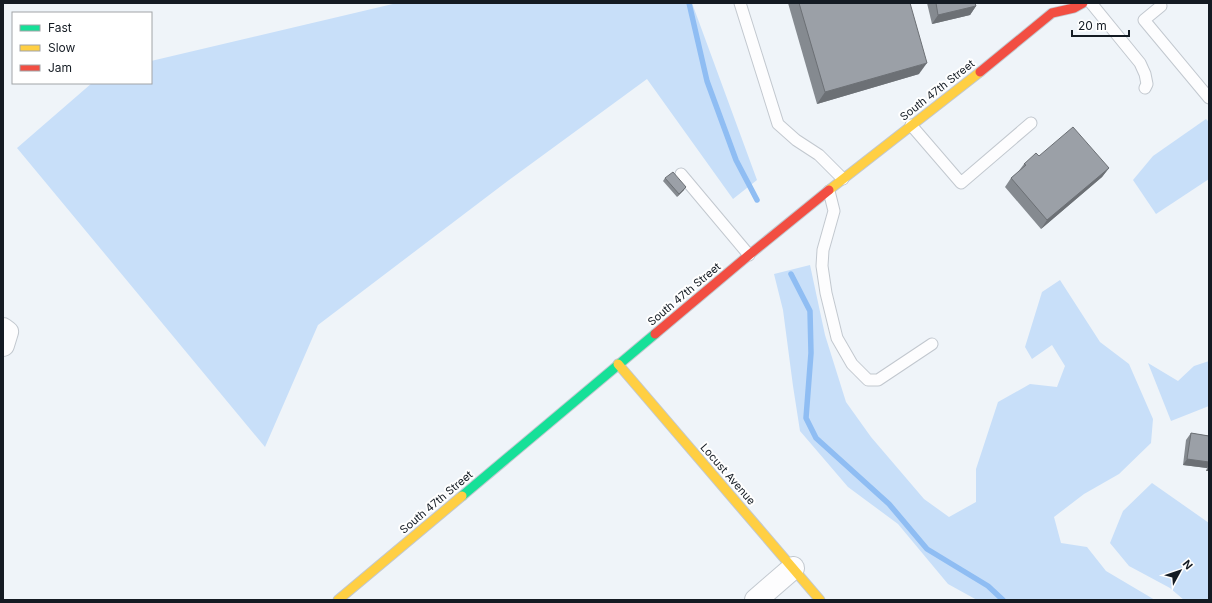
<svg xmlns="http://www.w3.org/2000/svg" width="1212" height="603" font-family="Inter,sans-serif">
	<rect width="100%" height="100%" fill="#eff4f9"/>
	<!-- green -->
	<g fill="#c8dff9">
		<path d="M397,3H692L757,180L733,199L647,79L505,183L318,325L265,447L17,148L92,83H151V61Z"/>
		<path d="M1206,119L1209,122V179L1156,214L1133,180L1153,156Z"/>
		<path d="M810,265L825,335L846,402L871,437L924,499L949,517L976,502V469L998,402L1030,384L1057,387L1065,366L1052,345L1032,359L1025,347L1042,292L1060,280L1100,342L1129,364L1153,419L1151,443L1119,474L1084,494L1054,517L1061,543L1087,547L1106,571L1155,600H977L948,584L898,524L848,487L800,431L793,386L783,310L774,274Z"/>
		<path d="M1209,361V406L1171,421L1148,363L1178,381L1194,366Z"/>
		<path d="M1152,483L1209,523V600H1184L1170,588L1129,566L1110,543L1123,511Z"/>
	</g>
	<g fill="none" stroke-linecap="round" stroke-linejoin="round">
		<!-- stream -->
		<g stroke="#8fbdf3" stroke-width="5.5">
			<path d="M689,3L707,81L736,160L757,200"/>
			<path d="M791,274L810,311L811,353L806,418L816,438L889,504L927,549L988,586L1003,600"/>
		</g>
		<defs>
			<g id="lane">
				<path d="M740,3L778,124L796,140L819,155L843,179"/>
				<path d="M1091,3L1140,63L1145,74L1147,84L1145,88"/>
				<path d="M1161,6L1144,20L1209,98"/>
				<path d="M911,125L961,183L1031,123"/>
				<path d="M681,174L749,255"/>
				<path d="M829,191L834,211L823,250L822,266L826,293L837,338L852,364L868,380H878L932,344"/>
			</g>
			<g id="street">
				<path d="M3,329L7,332L3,345"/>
				<path d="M756,600L793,568"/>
			</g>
			<path id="fast" d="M462,496L655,334"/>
			<g id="slow">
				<path d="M829,190L980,72"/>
				<path d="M618,364L820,600"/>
				<path d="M338,600L462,496"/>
			</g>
			<g id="jam">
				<path d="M980,72L1052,13L1074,8L1083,3"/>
				<path d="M655,334L749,255L829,190"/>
			</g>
		</defs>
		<!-- lane casing -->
		<use href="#lane" stroke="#c2c8cf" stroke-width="13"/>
		<!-- street casing -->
		<use href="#street" stroke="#c2c8cf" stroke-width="24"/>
		<!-- fast casing -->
		<use href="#fast" stroke="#c2c8cf" stroke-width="11"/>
		<!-- slow casing -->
		<use href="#slow" stroke="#c2c8cf" stroke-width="11"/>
		<!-- jam casing -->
		<use href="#jam" stroke="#c2c8cf" stroke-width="11"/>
		<!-- lane -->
		<use href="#lane" stroke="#fdfdfe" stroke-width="11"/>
		<!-- street -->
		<use href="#street" stroke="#fdfdfe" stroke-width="22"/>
		<!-- fast -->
		<use href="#fast" stroke="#16e098" stroke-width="9"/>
		<!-- slow -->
		<use href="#slow" stroke="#ffcf43" stroke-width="9"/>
		<!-- jam -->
		<use href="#jam" stroke="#f24e42" stroke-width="9"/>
	</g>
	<!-- wall -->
	<g fill="#858a90">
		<path d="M788,3H910L919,74L817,104Z"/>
		<path d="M927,3H975L976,6L970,15L932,24Z"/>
		<path d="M1024,164L1109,168L1102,177L1041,229L1005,187L1011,178L1018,172Z"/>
		<path d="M665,178L684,190L677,197L663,181Z"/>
		<path d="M1191,433L1209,436V471H1206L1207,468L1183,465L1186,440Z"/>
	</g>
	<!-- shaded-wall -->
	<g fill="#6c7075">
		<path d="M976,6L970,15L932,24L938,15Z"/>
		<path d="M927,63L919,74L817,104L825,92Z"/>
		<path d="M1109,168L1102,177L1041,229L1047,220Z"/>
		<path d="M686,187L684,190L677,197L679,194Z"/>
		<path d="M1187,459L1209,462V465L1207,468L1183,465Z"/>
		<path d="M1209,467V471H1206Z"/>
	</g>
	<!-- building -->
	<g fill="#9ba0a7" stroke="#6c7075">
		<path d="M799,3H910L927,63L825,92Z"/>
		<path d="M936,3H975L976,6L938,15Z"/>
		<path d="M1073,127L1109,168L1047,220L1011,178L1026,165L1024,164L1036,153L1039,156Z"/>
		<path d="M673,172L686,187L679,194L665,178Z"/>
		<path d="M1191,433L1209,436V462L1187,459Z"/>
	</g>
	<g text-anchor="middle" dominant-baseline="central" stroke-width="4" stroke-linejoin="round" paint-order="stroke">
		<!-- street labels -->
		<g font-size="11" fill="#141b23" stroke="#fff">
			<text transform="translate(937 90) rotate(-38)">South 47th Street</text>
			<text transform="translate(684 294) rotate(-40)">South 47th Street</text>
			<text transform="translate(728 474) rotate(49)">Locust Avenue</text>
			<text transform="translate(436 502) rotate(-40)">South 47th Street</text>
		</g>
	</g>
	<!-- border -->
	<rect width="1212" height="603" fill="none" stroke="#141b23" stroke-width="8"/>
	<!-- legend -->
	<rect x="12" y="12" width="140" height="72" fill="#ffffff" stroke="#a1a4a7"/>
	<rect x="20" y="25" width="20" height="6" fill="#16e098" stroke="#a1a4a7"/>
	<text x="48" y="32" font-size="12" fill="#141b23">Fast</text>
	<rect x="20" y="45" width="20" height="6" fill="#ffcf43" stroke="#a1a4a7"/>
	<text x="48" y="52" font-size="12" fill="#141b23">Slow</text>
	<rect x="20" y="65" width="20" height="6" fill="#f24e42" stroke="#a1a4a7"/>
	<text x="48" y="72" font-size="12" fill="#141b23">Jam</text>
	<!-- north arrow -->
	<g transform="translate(1180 571) rotate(50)" stroke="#ffffff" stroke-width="3" paint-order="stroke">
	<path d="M0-3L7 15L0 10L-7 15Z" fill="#141b23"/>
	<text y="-6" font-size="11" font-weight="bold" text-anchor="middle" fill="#141b23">N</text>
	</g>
	<!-- scale -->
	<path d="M1072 30v6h57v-6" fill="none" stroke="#141b23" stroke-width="2"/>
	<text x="1078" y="30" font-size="12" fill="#141b23" stroke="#ffffff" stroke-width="3" paint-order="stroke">20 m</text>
</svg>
